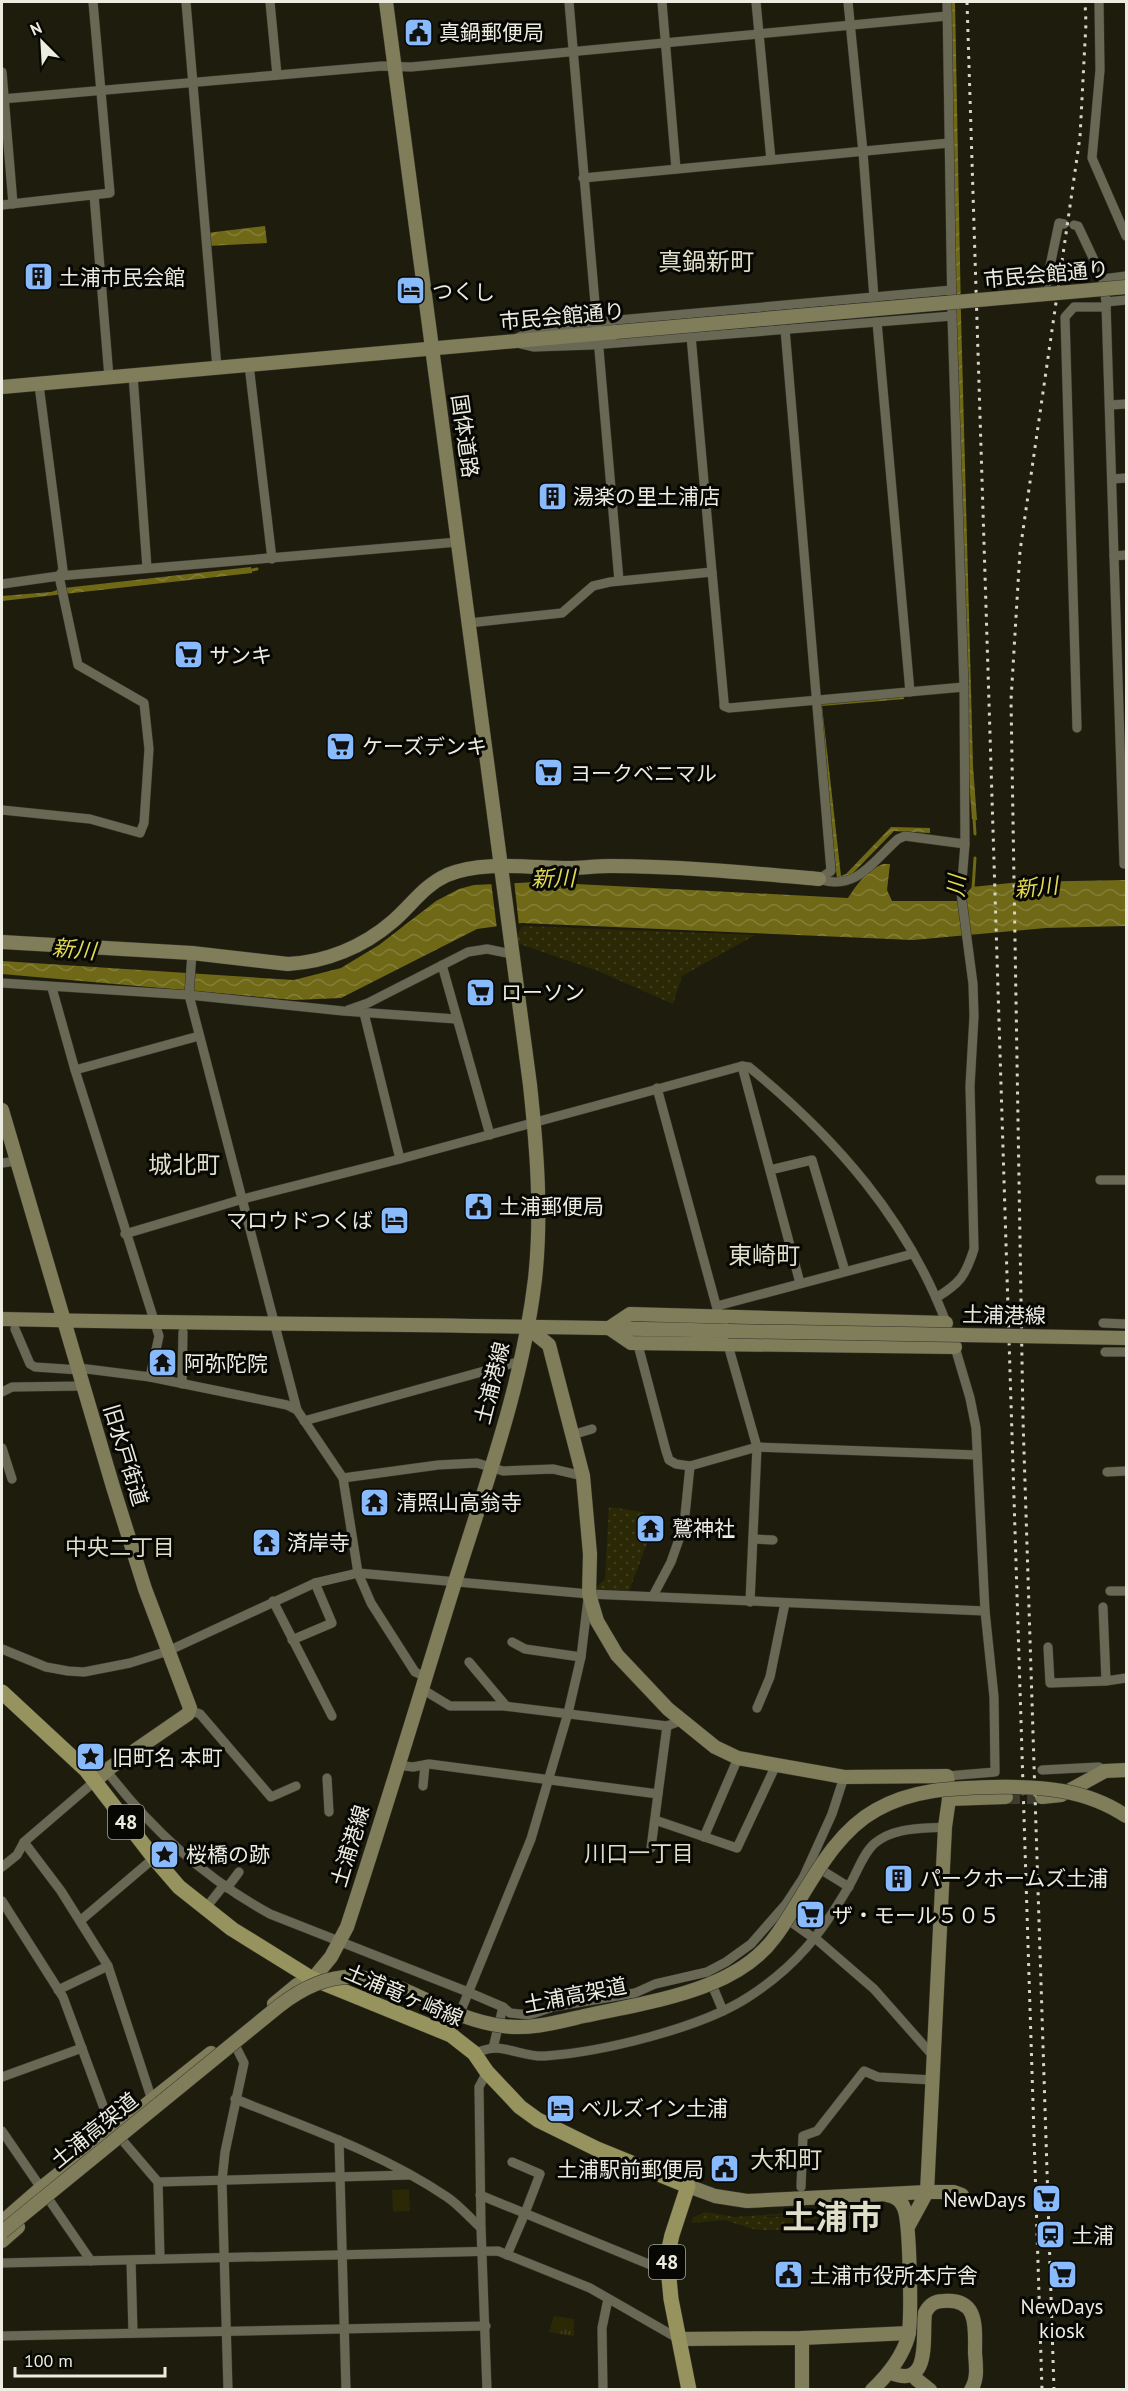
<svg xmlns="http://www.w3.org/2000/svg" width="1128" height="2391" font-family="'PT Sans','Noto Sans JP',sans-serif">
	<defs>
		<pattern id="grass-tufts" width="24" height="20" patternUnits="userSpaceOnUse" patternTransform="scale(1.5)"><rect width="24" height="20" fill="#2b2805"/><path d="M3 7l-1-3M5 7V3M7 7l1-3M15 17l-1-3M17 17v-4M19 17l1-3" fill="none" stroke="#403d1d"/></pattern>
		<pattern id="park-dots" width="8" height="8" patternUnits="userSpaceOnUse" patternTransform="scale(1.5)"><rect width="8" height="8" fill="#2b2805"/><path d="M2 2h.1M6 6h.1" fill="none" stroke="#403d1d" stroke-width="1.8" stroke-linecap="round"/></pattern>
		<pattern id="water-waves" width="16" height="10" patternUnits="userSpaceOnUse" patternTransform="scale(1.5)"><rect width="16" height="10" fill="#6f6917"/><path d="M0 5q4-4 8 0t8 0" fill="none" stroke="#847f38"/></pattern>
	</defs>
	<rect width="100%" height="100%" fill="#1e1d0d"/>
	<!-- grass -->
	<path fill="url(#grass-tufts)" d="M554,2316L574,2319V2336L549,2332Z"/>
	<!-- park -->
	<g fill="url(#park-dots)" fill-rule="evenodd">
		<path d="M522,926L755,935L682,976L673,1004L598,971L514,942Z"/>
		<path d="M609,1507L644,1512L648,1541L629,1591L594,1589L605,1579Z"/>
		<path d="M872,2207L861,2211L858,2214L860,2229L763,2230L753,2229L725,2220L691,2223L694,2217L705,2212L735,2217ZM855,2211L837,2216L855,2228L833,2220L778,2228L828,2216L754,2217Z"/>
	</g>
	<!-- garden -->
	<path fill="#2b2805" d="M409,2189L410,2211L393,2212L392,2190Z"/>
	<!-- water -->
	<g fill="url(#water-waves)">
		<path d="M950,2H955L961,316L973,766L977,820L972,819L968,766L955,316Z"/>
		<path d="M265,226L267,243L208,246L207,233Z"/>
		<path d="M251,567L252,573L2,601V596L51,592L64,588Z"/>
		<path d="M904,694V699L822,706L841,876L846,874L891,827L930,828V833L894,831L852,874L837,879L818,703Z"/>
		<path d="M883,864H890L887,890L892,901H960L972,887L1020,882L1126,880V926L1046,928L913,940L522,923L477,929L341,998L294,1000L2,974V961L294,980L341,968L379,945L436,901L459,889L474,885L537,882L848,898C858,883 866,871 883,864Z"/>
	</g>
	<!-- pier -->
	<path fill="#1e1d0d" d="M514,880L519,926L497,929L491,881Z"/>
	<g fill="none" stroke-linecap="round" stroke-linejoin="round">
		<!-- stream -->
		<g stroke="#6f6917" stroke-width="3">
			<path d="M247,571L257,569"/>
			<path d="M974,818L975,834"/>
			<path d="M973,889L975,858"/>
		</g>
		<!-- secondary-tunnel -->
		<path stroke="#3d3c2d" stroke-width="14" stroke-dasharray="14 7" stroke-linecap="butt" d="M1006,1797H1042"/>
		<defs>
			<g id="street">
				<path d="M186,2L217,368"/>
				<path d="M270,2L277,75"/>
				<path d="M569,2L619,581"/>
				<path d="M662,2L676,169"/>
				<path d="M756,2L771,160"/>
				<path d="M848,2L863,152L874,298"/>
				<path d="M1099,2L1100,70L1092,158L1126,236"/>
				<path d="M2,72L13,204"/>
				<path d="M2,99L382,66L411,67L947,16"/>
				<path d="M583,178L949,143"/>
				<path d="M94,195L109,377"/>
				<path d="M2,205L110,193L93,2"/>
				<path d="M1074,225L1078,226L1103,279"/>
				<path d="M1126,276L1103,279L1106,302L1126,300"/>
				<path d="M1046,285L1059,223L1064,224"/>
				<path d="M1106,304L1114,556"/>
				<path d="M877,322L910,692"/>
				<path d="M785,329L831,871L819,879"/>
				<path d="M691,336L712,572"/>
				<path d="M517,338L534,330L596,322L952,290"/>
				<path d="M521,344L534,347L592,345L952,316"/>
				<path d="M249,365L272,559"/>
				<path d="M133,375L147,568"/>
				<path d="M1110,405L1126,404"/>
				<path d="M1112,479L1126,478"/>
				<path d="M1126,555L1114,556L1124,864H1126"/>
				<path d="M2,584L59,576L458,542"/>
				<path d="M469,623L562,613L593,586L610,582L712,572L724,702V706L729,708L964,687"/>
				<path d="M1077,728L1065,317L1074,307H1106"/>
				<path d="M2,810L90,819L140,833L144,823L149,749L144,703L78,665L59,576L63,570L39,385"/>
				<path d="M819,879C856,892 873,861 898,839L905,836L965,844"/>
				<path d="M192,953L189,995L297,1410L343,1478L438,1465L477,1463L503,1471L553,1469L583,1476"/>
				<path d="M442,965L490,1135"/>
				<path d="M2,983L189,995L343,1011L456,1019"/>
				<path d="M52,988L75,1070L159,1336L150,1377"/>
				<path d="M348,1010L368,1003L468,952L487,949L512,954"/>
				<path d="M364,1013L400,1159"/>
				<path d="M742,1066L800,1283"/>
				<path d="M75,1070L199,1036"/>
				<path d="M657,1088L719,1316"/>
				<path d="M2,1163L17,1161"/>
				<path d="M770,1170L812,1160L845,1271"/>
				<path d="M1100,1180H1126"/>
				<path d="M125,1234L243,1199L400,1159L742,1066L749,1067C835,1137 908,1220 947,1325"/>
				<path d="M936,1298C960,1283 965,1277 974,1249L970,1086L974,1016L973,984L961,893L965,844L964,687L952,316L947,2"/>
				<path d="M717,1306L912,1254"/>
				<path d="M1103,1323L1126,1324"/>
				<path d="M15,1329L30,1364L35,1367L80,1370"/>
				<path d="M638,1345L666,1451L669,1460L676,1464L690,1466L757,1447L977,1455"/>
				<path d="M728,1345L757,1447L750,1602"/>
				<path d="M1105,1352H1126"/>
				<path d="M79,1368L150,1377L287,1405L297,1410"/>
				<path d="M182,1384L183,1332"/>
				<path d="M2,1392L12,1387L84,1386"/>
				<path d="M304,1421L521,1361"/>
				<path d="M572,1435L592,1429"/>
				<path d="M2,1448L12,1479"/>
				<path d="M1107,1472L1126,1471"/>
				<path d="M343,1478L358,1573L371,1603L415,1672L426,1677"/>
				<path d="M753,1539L773,1540"/>
				<path d="M1110,1591H1126"/>
				<path d="M653,1596L671,1562L684,1525L690,1466"/>
				<path d="M273,1601L332,1716"/>
				<path d="M1103,1607L1106,1681"/>
				<path d="M292,1640L332,1623L315,1583"/>
				<path d="M512,1642L525,1649L581,1657"/>
				<path d="M1048,1647L1050,1683L1106,1681L1126,1678"/>
				<path d="M2,1649L46,1667L68,1671L84,1672L130,1663L168,1651L315,1583L358,1573L589,1594L985,1611"/>
				<path d="M469,1662L506,1706"/>
				<path d="M422,1689L450,1706H504L667,1726L680,1721"/>
				<path d="M757,1708L770,1677L785,1603"/>
				<path d="M189,1710L200,1714L271,1797L296,1786"/>
				<path d="M397,1765L413,1767L429,1764L658,1794L667,1726"/>
				<path d="M106,1770C150,1828 206,1879 270,1914L468,1992L503,2007L510,2013L529,2015L553,2007L635,1993L655,1984L707,1972L726,1962L751,1944L786,1904L803,1878L832,1814L844,1777"/>
				<path d="M1042,1770L1099,1767L1105,1771"/>
				<path d="M947,1776L995,1772L994,1697L985,1611L976,1428L970,1398L954,1344"/>
				<path d="M327,1778L329,1812"/>
				<path d="M423,1786L425,1765"/>
				<path d="M655,1820L737,1848L776,1765"/>
				<path d="M704,1837L738,1758"/>
				<path d="M24,1842L61,1891L108,1966L152,2100"/>
				<path d="M651,1848L658,1794"/>
				<path d="M815,1866L849,1887"/>
				<path d="M2,1867L17,1855L24,1842L95,1781"/>
				<path d="M227,1888L239,1872"/>
				<path d="M2,1901L63,1997L105,2111L123,2141L158,2182L160,2259"/>
				<path d="M205,1909L224,1885"/>
				<path d="M784,1917L815,1939"/>
				<path d="M80,1921L154,1858"/>
				<path d="M815,1938L874,1989L934,2057"/>
				<path d="M710,1980L723,2011"/>
				<path d="M58,1990L108,1966"/>
				<path d="M451,2035L531,1839L568,1713L581,1657L588,1599"/>
				<path d="M493,2048L503,2007"/>
				<path d="M474,2053C481,2051 489,2048 496,2048C513,2049 528,2057 545,2056C602,2052 702,2028 750,1996C796,1966 821,1934 849,1886C857,1873 863,1853 875,1843C895,1827 920,1829 945,1827"/>
				<path d="M487,2072L479,2087L481,2228L487,2390"/>
				<path d="M2,2077L82,2048"/>
				<path d="M235,2099C308,2128 382,2153 447,2197C459,2205 470,2218 481,2228"/>
				<path d="M2,2131L91,2261"/>
				<path d="M339,2140L346,2390"/>
				<path d="M512,2162L540,2174L525,2213"/>
				<path d="M158,2182L410,2175"/>
				<path d="M801,2187L803,2136L817,2131L864,2071L878,2077L933,2080"/>
				<path d="M480,2195L668,2272"/>
				<path d="M507,2255L525,2213"/>
				<path d="M131,2260L133,2333"/>
				<path d="M2,2263L498,2251L590,2288L679,2339"/>
				<path d="M2,2336L486,2326"/>
				<path d="M228,2390L222,2181L225,2152L244,2063L236,2047"/>
				<path d="M603,2390L602,2328L608,2299"/>
			</g>
			<g id="secondary">
				<path d="M2,387L616,332"/>
				<path d="M2,942L192,953L288,964C326,962 363,947 392,922C411,906 423,886 447,875C482,860 532,868 569,868C583,868 596,866 610,866C678,866 751,873 819,879"/>
				<path d="M2,1110L113,1487L145,1589L190,1708L188,1714L111,1767L95,1781"/>
				<path d="M2,1319C244,1325 486,1324 728,1331"/>
				<path d="M527,1327L549,1345L583,1476L590,1554L589,1594L597,1621L617,1655L668,1709L715,1747L738,1758L844,1777L947,1776L949,1799L1006,1797"/>
				<path d="M609,1328L631,1343L955,1347"/>
				<path d="M609,1328L630,1314L946,1323"/>
				<path d="M1042,1797L1061,1795L1105,1771L1126,1770"/>
				<path d="M307,1986L331,1957L347,1927C383,1818 416,1708 450,1598C482,1494 522,1389 535,1279C542,1215 537,1150 530,1085L386,2"/>
				<path d="M274,2004L297,1985L311,1978"/>
				<path d="M688,2186L715,2196L747,2201L927,2192H954L962,2195"/>
				<path d="M2,2222L41,2188L211,2053"/>
				<path d="M909,2225L927,2192L945,1827L949,1799"/>
				<path d="M2,2241L18,2227"/>
				<path d="M802,2338V2390"/>
				<path d="M679,2339L802,2338L909,2333"/>
				<path d="M889,2372C932,2391 922,2337 925,2313C929,2305 934,2301 943,2301C979,2298 975,2327 975,2353C976,2366 978,2379 971,2390"/>
				<path d="M916,2379L930,2390"/>
				<path d="M872,2390C888,2375 902,2357 908,2337C912,2322 910,2222 904,2208C901,2200 895,2196 887,2195"/>
			</g>
			<path id="primary" d="M2,1692L86,1770L154,1858L179,1887L232,1929L311,1978L451,2035L474,2053L487,2072L520,2107L538,2120L597,2149L688,2186L672,2235L667,2257L671,2299L689,2390"/>
		</defs>
		<!-- street casing -->
		<use href="#street" stroke="#36352d" stroke-width="10"/>
		<!-- secondary casing -->
		<use href="#secondary" stroke="#36352d" stroke-width="15"/>
		<!-- primary casing -->
		<use href="#primary" stroke="#36352d" stroke-width="16"/>
		<!-- street -->
		<use href="#street" stroke="#696855" stroke-width="9"/>
		<!-- secondary -->
		<use href="#secondary" stroke="#807d5a" stroke-width="14"/>
		<!-- primary -->
		<use href="#primary" stroke="#96935e" stroke-width="15"/>
		<!-- rail -->
		<g stroke="#d5d5c9" stroke-width="3" stroke-dasharray="3 6" stroke-linecap="butt">
			<path d="M967,2L1042,2390"/>
			<path d="M1054,2390L1023,1420L1011,700L1020,551L1080,137L1086,23L1085,2"/>
		</g>
		<defs>
			<g id="secondary-bridge">
				<path d="M616,332L1126,287"/>
				<path d="M728,1331L1126,1338"/>
				<path d="M2,2232L279,2006C370,1935 414,2014 503,2026C530,2030 558,2022 584,2016C626,2007 670,2000 710,1984C735,1974 759,1959 775,1937C806,1895 829,1836 876,1810C913,1789 952,1788 993,1787C1040,1786 1086,1789 1126,1816"/>
			</g>
		</defs>
		<!-- secondary-bridge casing -->
		<use href="#secondary-bridge" stroke="#36352d" stroke-width="15" stroke-linecap="butt"/>
		<!-- secondary-bridge -->
		<use href="#secondary-bridge" stroke="#807d5a" stroke-width="14"/>
	</g>
	<!-- icons -->
	<defs>
		<symbol id="civic-square" viewBox="-11 -11 22 22"><rect x="-9" y="-9" width="18" height="18" rx="4" fill="#88bafc" stroke="#070703"/><path d="M-.6-6.5H3V-4.5H.6V-3L4-1V1h2V6H-6V1h2V-1L-.6-3ZM-1.2 2.5V6h2.4V2.5Z" fill="#111"/></symbol>
		<symbol id="building-square" viewBox="-11 -11 22 22"><rect x="-9" y="-9" width="18" height="18" rx="4" fill="#88bafc" stroke="#070703"/><path d="M-4-6H4V6H1V3H-1V6H-4ZM-2.5-4.3h1.7v1.8h-1.7ZM.8-4.3h1.7v1.8H.8ZM-2.5-1h1.7V.8h-1.7ZM.8-1h1.7V.8H.8Z" fill="#111"/></symbol>
		<symbol id="hotel-square" viewBox="-11 -11 22 22"><rect x="-9" y="-9" width="18" height="18" rx="4" fill="#88bafc" stroke="#070703"/><path d="M-6-4.5h1.5V1H6V5H4.5V3h-9V5H-6ZM-4 0a1.8 1.8 0 1 1 3.6 0ZM.5 0V-2.5h3Q6-2.5 6 0Z" fill="#111"/></symbol>
		<symbol id="supermarket-square" viewBox="-11 -11 22 22"><rect x="-9" y="-9" width="18" height="18" rx="4" fill="#88bafc" stroke="#070703"/><path d="M-6-5.5h2.5l.6 2H6L4.5 2H-2.5L-4.4-4H-6ZM-1.5 3.2a1.3 1.3 0 1 0 .1 0ZM3 3.2a1.3 1.3 0 1 0 .1 0Z" fill="#111"/></symbol>
		<symbol id="temple-square" viewBox="-11 -11 22 22"><rect x="-9" y="-9" width="18" height="18" rx="4" fill="#88bafc" stroke="#070703"/><path d="M0-6L5-2H3V0L6.5 2.5H4V6H1.5V3h-3V6H-4V2.5H-6.5L-3 0V-2H-5Z" fill="#111"/></symbol>
		<symbol id="sight-square" viewBox="-11 -11 22 22"><rect x="-9" y="-9" width="18" height="18" rx="4" fill="#88bafc" stroke="#070703"/><path d="M0-6L1.8-2.2L6-1.7L2.9 1.2L3.7 5.4L0 3.3L-3.7 5.4L-2.9 1.2L-6-1.7L-1.8-2.2Z" fill="#111"/></symbol>
		<symbol id="station-square" viewBox="-11 -11 22 22"><rect x="-9" y="-9" width="18" height="18" rx="4" fill="#88bafc" stroke="#070703"/><path d="M-3-6H3Q5-6 5-4V2Q5 4 3 4L4.5 6H3L1.5 4h-3L-3 6H-4.5L-3 4Q-5 4-5 2V-4Q-5-6-3-6ZM-3.5-4v3h7v-3ZM-3.5 1v1.5H-2V1ZM2 1v1.5H3.5V1Z" fill="#111"/></symbol>
	</defs>
	<g fill-rule="evenodd">
		<use href="#civic-square" x="402" y="16" width="33" height="33"/>
		<use href="#building-square" x="22" y="260" width="33" height="33"/>
		<use href="#hotel-square" x="394" y="274" width="33" height="33"/>
		<use href="#building-square" x="536" y="480" width="33" height="33"/>
		<use href="#supermarket-square" x="172" y="638" width="33" height="33"/>
		<use href="#supermarket-square" x="324" y="730" width="33" height="33"/>
		<use href="#supermarket-square" x="532" y="756" width="33" height="33"/>
		<use href="#supermarket-square" x="464" y="976" width="33" height="33"/>
		<use href="#civic-square" x="462" y="1190" width="33" height="33"/>
		<use href="#hotel-square" x="378" y="1204" width="33" height="33"/>
		<use href="#temple-square" x="146" y="1346" width="33" height="33"/>
		<use href="#temple-square" x="358" y="1486" width="33" height="33"/>
		<use href="#temple-square" x="634" y="1512" width="33" height="33"/>
		<use href="#temple-square" x="250" y="1526" width="33" height="33"/>
		<use href="#sight-square" x="74" y="1740" width="33" height="33"/>
		<use href="#sight-square" x="148" y="1838" width="33" height="33"/>
		<use href="#building-square" x="882" y="1862" width="33" height="33"/>
		<use href="#supermarket-square" x="794" y="1898" width="33" height="33"/>
		<use href="#hotel-square" x="544" y="2092" width="33" height="33"/>
		<use href="#civic-square" x="708" y="2152" width="33" height="33"/>
		<use href="#supermarket-square" x="1030" y="2182" width="33" height="33"/>
		<use href="#station-square" x="1034" y="2218" width="33" height="33"/>
		<use href="#civic-square" x="772" y="2258" width="33" height="33"/>
		<use href="#supermarket-square" x="1046" y="2258" width="33" height="33"/>
	</g>
	<g text-anchor="middle" dominant-baseline="central" stroke-width="6" stroke-linejoin="round" paint-order="stroke">
		<!-- shield labels -->
		<g fill="#070703" stroke="#a7a79e" stroke-width="1.5">
			<rect x="108" y="1805" width="36" height="34" rx="4.5"/>
			<rect x="649" y="2245" width="36" height="34" rx="4.5"/>
		</g>
		<g font-size="20" font-weight="bold" fill="#ecece1">
			<text x="126" y="1822">48</text>
			<text x="667" y="2262">48</text>
		</g>
		<!-- poi labels -->
		<g font-size="21" fill="#ecece1" stroke="#070703" text-anchor="start">
			<text x="439" y="32">真鍋郵便局</text>
			<text x="59" y="277">土浦市民会館</text>
			<text x="432" y="291">つくし</text>
			<text x="573" y="496">湯楽の里土浦店</text>
			<text x="209" y="655">サンキ</text>
			<text x="362" y="746">ケーズデンキ</text>
			<text x="570" y="773">ヨークベニマル</text>
			<text x="501" y="992">ローソン</text>
			<text x="499" y="1206">土浦郵便局</text>
			<text x="373" y="1220" text-anchor="end">マロウドつくば</text>
			<text x="184" y="1363">阿弥陀院</text>
			<text x="396" y="1502">清照山高翁寺</text>
			<text x="672" y="1528">鷲神社</text>
			<text x="287" y="1542">済岸寺</text>
			<text x="112" y="1757">旧町名 本町</text>
			<text x="186" y="1854">桜橋の跡</text>
			<text x="920" y="1878">パークホームズ土浦</text>
			<text x="832" y="1915">ザ・モール５０５</text>
			<text x="581" y="2108">ベルズイン土浦</text>
			<text x="704" y="2169" text-anchor="end">土浦駅前郵便局</text>
			<text x="1026" y="2199" text-anchor="end">NewDays</text>
			<text x="1072" y="2235">土浦</text>
			<text x="810" y="2275">土浦市役所本庁舎</text>
			<text x="1062" y="2306" text-anchor="middle">NewDays<tspan x="1062" dy="24">kiosk</tspan></text>
		</g>
		<!-- street labels -->
		<g font-size="21" fill="#ecece1" stroke="#070703">
			<text transform="translate(1046 274) rotate(-5)">市民会館通り</text>
			<text transform="translate(562 316) rotate(-5)">市民会館通り</text>
			<text transform="translate(465 436) rotate(82)">国体道路</text>
			<text transform="translate(1004 1315) rotate(1)">土浦港線</text>
			<text transform="translate(492 1383) rotate(-76)">土浦港線</text>
			<text transform="translate(126 1455) rotate(73)">旧水戸街道</text>
			<text transform="translate(350 1846) rotate(-73)">土浦港線</text>
			<text transform="translate(404 1995) rotate(23)">土浦竜ヶ崎線</text>
			<text transform="translate(575 1995) rotate(-11)">土浦高架道</text>
			<text transform="translate(94 2130) rotate(-39)">土浦高架道</text>
		</g>
		<!-- water labels -->
		<g font-size="22" font-style="italic" fill="#e4da52" stroke="#070703">
			<text transform="translate(553 878) rotate(-1)">新川</text>
			<text transform="translate(956 886) rotate(-86)">川</text>
			<text transform="translate(1036 887) rotate(-6)">新川</text>
			<text transform="translate(74 949) rotate(5)">新川</text>
		</g>
		<!-- neighbourhood labels -->
		<g font-size="22" fill="#dfdec9" stroke="#070703">
			<text x="120" y="1547">中央二丁目</text>
			<text x="639" y="1853">川口一丁目</text>
		</g>
		<!-- quarter labels -->
		<g font-size="24" fill="#dfdec9" stroke="#070703">
			<text x="706" y="261">真鍋新町</text>
			<text x="184" y="1164">城北町</text>
			<text x="764" y="1255">東崎町</text>
			<text x="786" y="2159">大和町</text>
		</g>
		<!-- town labels -->
		<g font-size="33" font-weight="bold" fill="#dfdec9" stroke="#070703">
			<text x="832" y="2216">土浦市</text>
		</g>
	</g>
	<!-- border -->
	<rect width="1128" height="2391" fill="none" stroke="#ecece1" stroke-width="6"/>
	<!-- north arrow -->
	<g transform="translate(42 42) rotate(336)" stroke="#070703" stroke-width="4.5" paint-order="stroke">
	<path d="M0-4.5L10 22L0 15L-10 22Z" fill="#ecece1"/>
	<text y="-9" font-size="16" font-weight="bold" text-anchor="middle" fill="#ecece1">N</text>
	</g>
	<!-- scale -->
	<path d="M15 2367v9h150v-9" fill="none" stroke="#ecece1" stroke-width="3"/>
	<text x="24" y="2367" font-size="18" fill="#ecece1" stroke="#070703" stroke-width="4.5" paint-order="stroke">100 m</text>
</svg>
